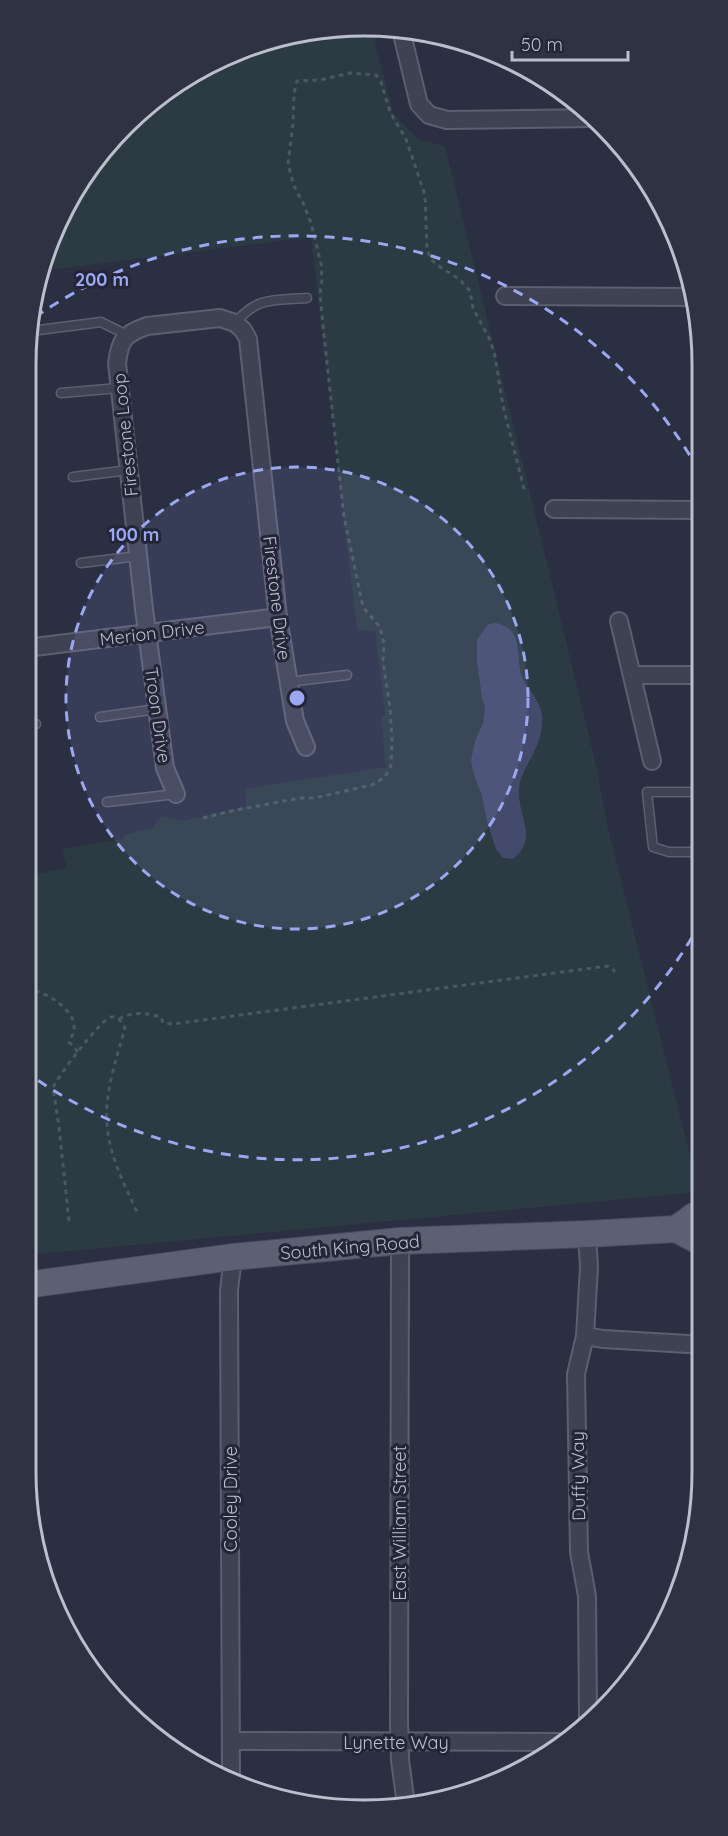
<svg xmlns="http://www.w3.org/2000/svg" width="728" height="1836" font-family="Quicksand,sans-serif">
	<rect width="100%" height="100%" fill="#2a2f42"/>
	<!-- green -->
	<path fill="#2c3b43" d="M342,26L374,30L376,48L394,115L418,139L445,146L560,616L597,770L608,829L699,1192L26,1255V876L67,868L62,849L123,839L126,834L152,828L161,816L183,821L246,806L245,789L386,767L381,715H385L375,630L357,631L311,237L41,271L43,256L109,141L214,61Z"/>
	<!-- water -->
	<path fill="#434a6b" d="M496,623C503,625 508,627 512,632C521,644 517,663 522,677C529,692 544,703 542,722C542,728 541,735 539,740C534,757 519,773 519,791C518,817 539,839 513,859L503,858L496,849L488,825L482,796L474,775L471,760L475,741L483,723L485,708L482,697L477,663V640L488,624Z"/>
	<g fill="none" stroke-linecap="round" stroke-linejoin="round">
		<defs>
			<g id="service">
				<path d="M235,323C258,296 273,301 307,298"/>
				<path d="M31,331L101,322L127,335"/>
				<path d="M61,393L119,388"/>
				<path d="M73,477L129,470"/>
				<path d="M81,563L138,556"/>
				<path d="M288,682L347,675"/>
				<path d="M100,717L157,709"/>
				<path d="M26,725L36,724"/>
				<path d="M701,792H647L653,847L669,852H701"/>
				<path d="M107,802L176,794"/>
				<path d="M26,1109H30"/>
			</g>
			<g id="minor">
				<path d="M402,34L419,104L429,115L447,120L592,118"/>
				<path d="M505,296L693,297"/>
				<path d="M554,509L700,510"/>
				<path d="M619,621L652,761"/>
				<path d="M26,648L278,617"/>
				<path d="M632,675H700"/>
				<path d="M176,794L165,768L144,609L117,363C120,340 124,334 147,326L220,318L235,323L243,330L248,339L278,617L295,721L306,747"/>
				<path d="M587,1234L589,1267L585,1336L576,1374L579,1552L587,1596L588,1717"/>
				<path d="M400,1241L399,1723L400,1760L406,1805"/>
				<path d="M585,1336L603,1339L688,1344"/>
				<path d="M232,1741L559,1742"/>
				<path d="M231,1778L229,1290L233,1257"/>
			</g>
			<g id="primary">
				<path d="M676,1229L699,1241H702"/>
				<path d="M26,1285L233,1257L400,1241L587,1234L676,1229L694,1216L702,1215"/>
			</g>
		</defs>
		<!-- service casing -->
		<use href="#service" stroke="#5c5f6f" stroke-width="11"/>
		<!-- minor casing -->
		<use href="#minor" stroke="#5c5f6f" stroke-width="20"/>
		<!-- primary casing -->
		<use href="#primary" stroke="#484b5b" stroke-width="28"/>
		<!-- path -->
		<g stroke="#4a5860" stroke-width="3" stroke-dasharray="4.5 4.5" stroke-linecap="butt">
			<path d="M203,818L231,811L300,798H314L372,785L385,777L391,766L392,740L390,708L383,661L384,644L380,627L363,607L344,517L324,336L320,294L322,280L321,264L311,223L304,205L294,186L288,164L293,124L294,93L297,81L321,80L349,73L376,75L381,82L390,112L406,139L425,195L427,248L430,258L437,265L459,279L470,291L473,308L490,340L495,356L503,406L525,493"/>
			<path d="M26,991C42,988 71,1007 74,1024C75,1031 72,1036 69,1042L78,1052"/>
			<path d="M119,1019C132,1011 147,1013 161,1017L163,1023L173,1024L607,966L612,968L615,972"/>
			<path d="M69,1221L59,1127L53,1088C57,1077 102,1018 111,1017C119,1016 121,1022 125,1028C117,1056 104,1095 107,1124C109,1155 124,1184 137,1212"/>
		</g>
		<!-- service -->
		<use href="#service" stroke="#3e4252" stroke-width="8"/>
		<!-- minor -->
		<use href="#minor" stroke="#3e4252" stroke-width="16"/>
		<!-- primary -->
		<use href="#primary" stroke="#5c6072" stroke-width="26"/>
	</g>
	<!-- distance rings -->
	<circle cx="297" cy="698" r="231" fill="#9ba8f1" fill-opacity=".12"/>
	<g fill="none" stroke="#9ba8f1" stroke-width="3" stroke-dasharray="10 8">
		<circle cx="297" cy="698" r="231"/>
		<path d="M701 922A462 462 0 0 1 29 1074M35 317A462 462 0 0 1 699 471"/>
	</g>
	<g text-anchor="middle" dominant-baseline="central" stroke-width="6" stroke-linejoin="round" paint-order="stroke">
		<!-- street labels -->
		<g font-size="18" fill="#bbbecc" stroke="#232637">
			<text transform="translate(125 435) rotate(-96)">Firestone Loop</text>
			<text transform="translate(277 598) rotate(83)">Firestone Drive</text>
			<text transform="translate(152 633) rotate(-7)">Merion Drive</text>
			<text transform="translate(158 715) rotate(82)">Troon Drive</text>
			<text transform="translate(350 1247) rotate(-5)">South King Road</text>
			<text transform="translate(578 1476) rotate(-91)">Duffy Way</text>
			<text transform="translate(230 1499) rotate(-90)">Cooley Drive</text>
			<text transform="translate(399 1523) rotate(-90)">East William Street</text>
			<text x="396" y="1742">Lynette Way</text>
		</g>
	</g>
	<!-- crop -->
	<path d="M0 0H728V1836H0ZM364 36H364A328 328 0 0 1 692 364V1472A328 328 0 0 1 364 1800H364A328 328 0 0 1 36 1472V364A328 328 0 0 1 364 36Z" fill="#2f3243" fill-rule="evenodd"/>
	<path fill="none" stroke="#bbbecc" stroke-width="3" d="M364 36H364A328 328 0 0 1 692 364V1472A328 328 0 0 1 364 1800H364A328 328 0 0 1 36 1472V364A328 328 0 0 1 364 36Z"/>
	<circle cx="297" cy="698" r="9" fill="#9ba8f1" stroke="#232637" stroke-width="3"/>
	<g font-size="18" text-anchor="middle" font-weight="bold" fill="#9ba8f1" stroke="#232637" stroke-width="6" stroke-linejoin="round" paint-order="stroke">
		<text x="102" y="286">200 m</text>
		<text x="134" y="541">100 m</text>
	</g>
	<!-- scale -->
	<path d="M512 51v9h116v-9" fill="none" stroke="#bbbecc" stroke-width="3"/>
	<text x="521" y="51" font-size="18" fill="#bbbecc" stroke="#232637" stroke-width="4.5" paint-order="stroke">50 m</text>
</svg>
